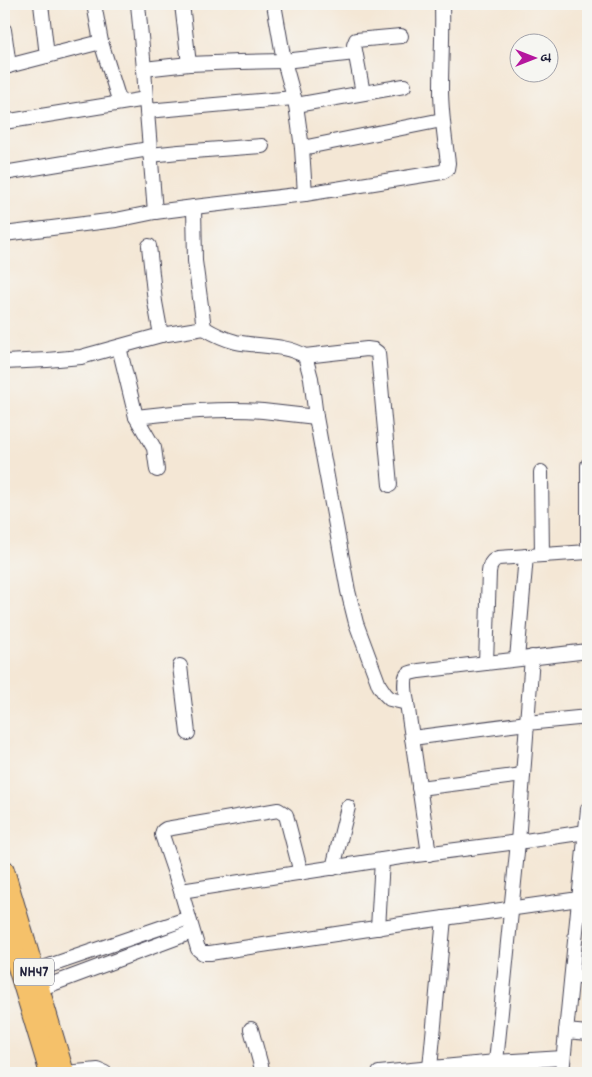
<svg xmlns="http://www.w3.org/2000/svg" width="592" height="1077" font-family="Dekko,'Playpen Sans Deva',sans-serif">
	<rect width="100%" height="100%" fill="#f6f6f2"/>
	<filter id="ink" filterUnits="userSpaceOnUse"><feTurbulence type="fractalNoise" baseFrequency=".02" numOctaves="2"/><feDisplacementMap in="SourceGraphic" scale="10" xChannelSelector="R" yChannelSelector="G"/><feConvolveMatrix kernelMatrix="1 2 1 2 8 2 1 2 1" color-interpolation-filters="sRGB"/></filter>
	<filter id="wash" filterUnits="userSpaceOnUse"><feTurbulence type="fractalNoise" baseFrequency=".0096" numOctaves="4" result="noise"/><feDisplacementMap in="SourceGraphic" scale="20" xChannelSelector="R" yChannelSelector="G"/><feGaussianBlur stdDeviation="1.12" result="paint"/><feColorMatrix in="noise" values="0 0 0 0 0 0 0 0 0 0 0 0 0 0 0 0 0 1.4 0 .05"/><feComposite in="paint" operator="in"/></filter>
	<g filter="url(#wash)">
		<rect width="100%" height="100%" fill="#f4e7d5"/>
	</g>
	<g filter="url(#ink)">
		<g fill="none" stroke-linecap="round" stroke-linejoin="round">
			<defs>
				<g id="minor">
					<path d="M41,4L47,56"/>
					<path d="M94,4L101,42"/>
					<path d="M138,4L144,69L146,99"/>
					<path d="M182,4L189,64"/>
					<path d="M274,4L284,61L296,105L302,148L305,194"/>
					<path d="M4,30L9,66"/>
					<path d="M4,67L101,42L120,103"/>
					<path d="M144,69L189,64L239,62L284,61L355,53"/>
					<path d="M363,93L354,45L356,40L401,36"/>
					<path d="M296,105L404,86"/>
					<path d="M147,111L294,98"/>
					<path d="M4,122L146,99L155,212"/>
					<path d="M302,148L442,120"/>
					<path d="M150,155L179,152L262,146"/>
					<path d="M4,173L149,149"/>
					<path d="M194,207L305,194L442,172L447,169L448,163C445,139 441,114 441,89C441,61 443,32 442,4"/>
					<path d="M4,234L116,220L155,212L194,207L195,261L204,328L161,335L81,357L47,360L4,362"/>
					<path d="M149,246L155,302L161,335"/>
					<path d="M204,328C214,334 224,339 236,342C260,347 284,344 305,356L311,378L316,417L348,591L356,623L379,685L385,694L390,699L407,703"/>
					<path d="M119,347L136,417L154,448L157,470"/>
					<path d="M305,356L367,349L374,350L378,353L390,485"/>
					<path d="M136,417C178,412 220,408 263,411C281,413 299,415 316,417"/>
					<path d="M588,465V552"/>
					<path d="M541,472L542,555"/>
					<path d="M517,659L526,556"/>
					<path d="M486,663L489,572C490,565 491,561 498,558L588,552"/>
					<path d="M180,666L188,733"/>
					<path d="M412,738L527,723L588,717"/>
					<path d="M419,788L523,775"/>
					<path d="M429,854L407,703C406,697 403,679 407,675C410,672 415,672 419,671L588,651"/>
					<path d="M333,868L348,807"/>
					<path d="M301,873L286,815L278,810L166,829L163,831L162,835L181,891L198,949L203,953H210L402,924L579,899"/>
					<path d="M181,891L401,857L518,842L586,832"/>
					<path d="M378,928L382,860"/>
					<path d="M34,971L189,918"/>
					<path d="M572,976L588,978"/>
					<path d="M39,989L192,932"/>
					<path d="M251,1029L263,1073"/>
					<path d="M566,1031L588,1033"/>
					<path d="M496,1062L518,842L532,657"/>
					<path d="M430,1068L444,918"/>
					<path d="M65,1073L98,1070L105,1073"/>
					<path d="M379,1073L496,1062L563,1058"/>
					<path d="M562,1073L588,809"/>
				</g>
				<g id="highway">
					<path d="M4,870L64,1073"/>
					<path d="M4,921L50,1073"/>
				</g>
			</defs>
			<!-- minor casing -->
			<use href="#minor" stroke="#424052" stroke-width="16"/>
			<!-- highway casing -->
			<use href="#highway" stroke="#424052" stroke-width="22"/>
			<!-- minor -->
			<use href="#minor" stroke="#fff" stroke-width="14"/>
			<!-- highway -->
			<use href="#highway" stroke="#f5c16b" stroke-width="20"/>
		</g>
	</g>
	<g text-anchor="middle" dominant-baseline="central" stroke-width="4" stroke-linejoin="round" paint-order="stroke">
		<!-- shield labels -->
		<rect fill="#f6f6f2" stroke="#626272" stroke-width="1" x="14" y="958.5" width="40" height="27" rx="4"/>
		<g font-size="16" font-weight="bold" fill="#22223b">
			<text x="34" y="972">NH47</text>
		</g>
	</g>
	<!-- margin -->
	<rect width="592" height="1077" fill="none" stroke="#f6f6f2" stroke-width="20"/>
	<!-- north arrow -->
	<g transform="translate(534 58) rotate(90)"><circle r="24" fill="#f6f6f2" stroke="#a1a1a9"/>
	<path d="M0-4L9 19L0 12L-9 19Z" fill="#b5179e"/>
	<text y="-8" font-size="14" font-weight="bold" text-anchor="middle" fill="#22223b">उ</text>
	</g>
</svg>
